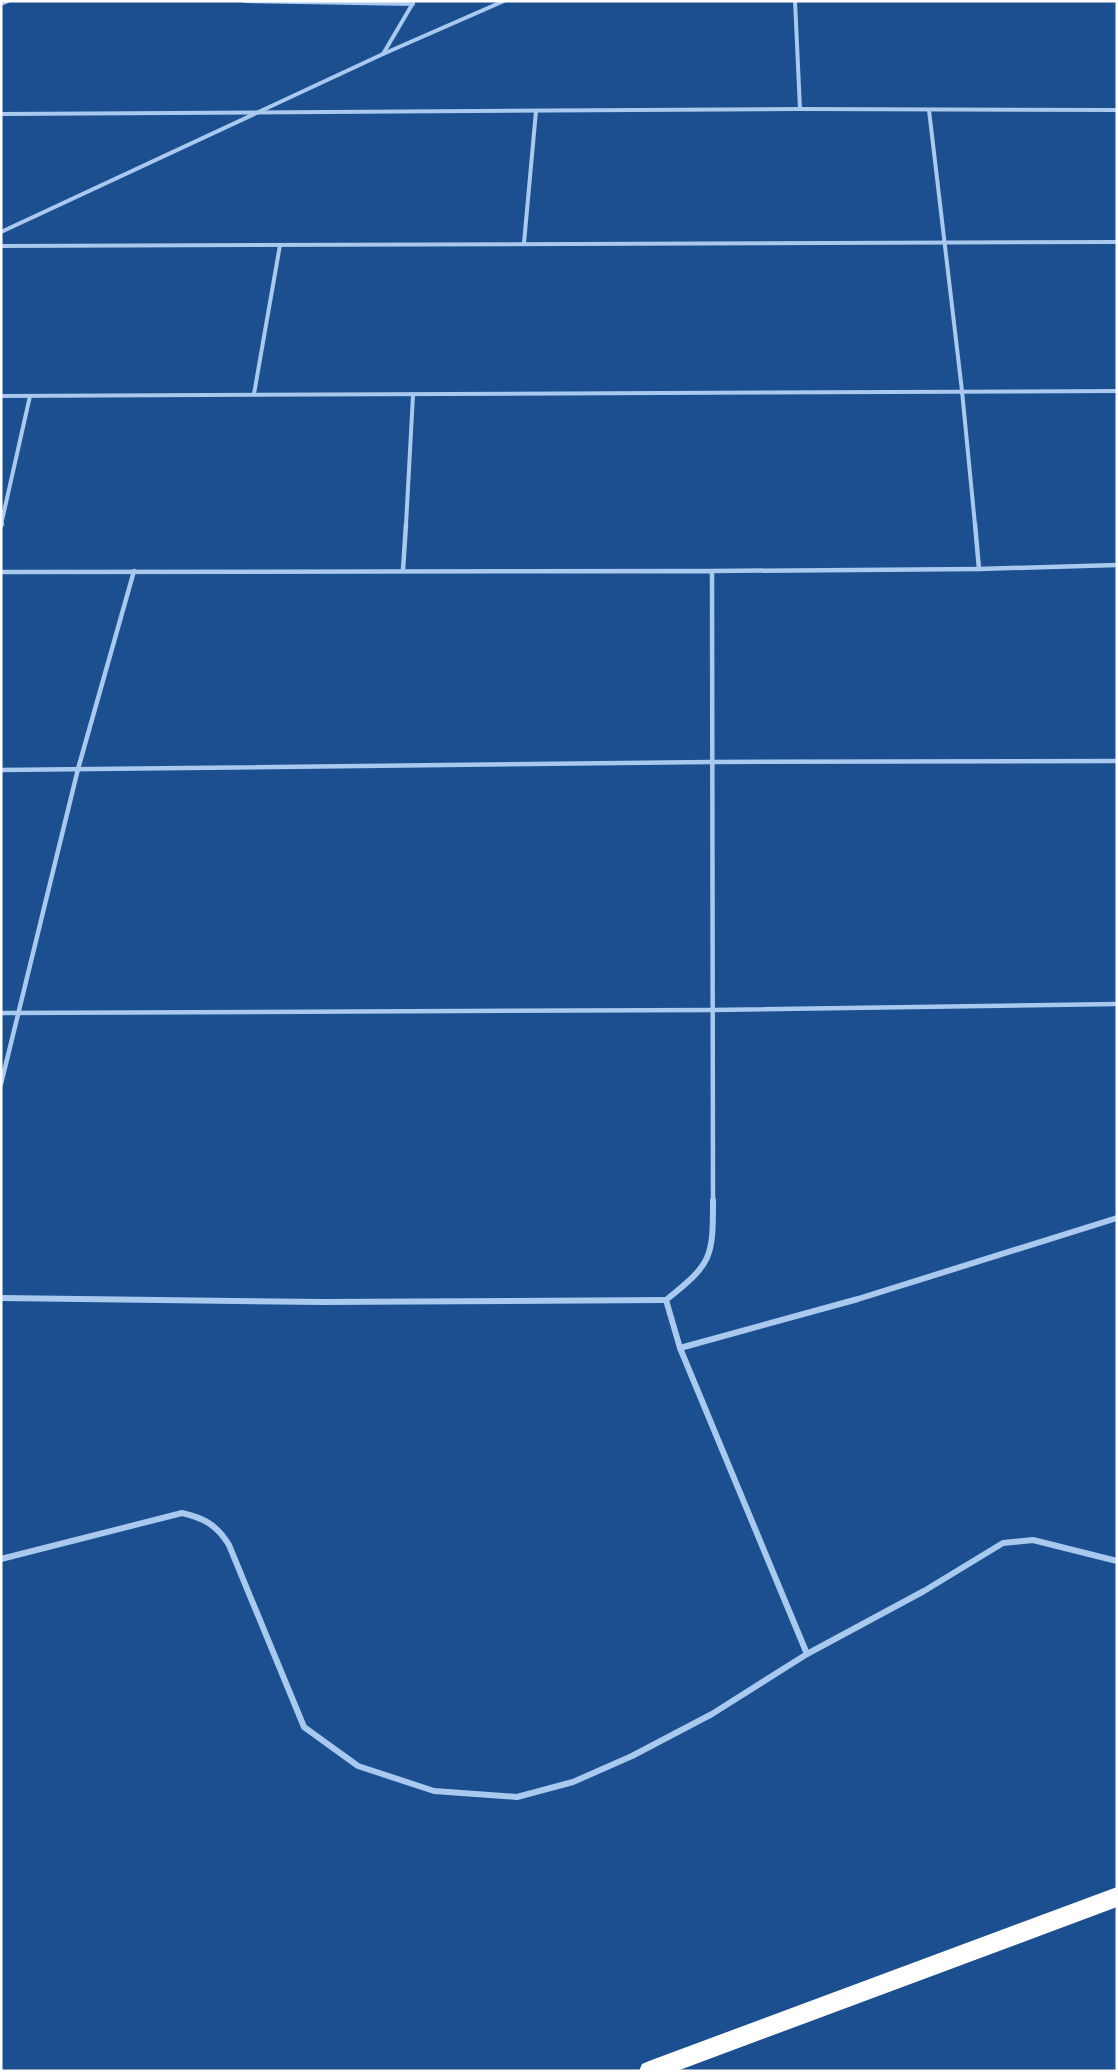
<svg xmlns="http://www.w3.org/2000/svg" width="1118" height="2072" font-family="'Roboto Condensed',sans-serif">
	<rect width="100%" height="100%" fill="#1b4f8f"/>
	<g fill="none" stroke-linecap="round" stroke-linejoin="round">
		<!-- street-far2 -->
		<g stroke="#a9c9ee" stroke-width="4">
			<path d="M245,1L413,4"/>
			<path d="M795,1L800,109"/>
			<path d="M1,4L8,1"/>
			<path d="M383,54L413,3"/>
			<path d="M929,110L962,391L975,525"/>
			<path d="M1,114L800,109L1117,110"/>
			<path d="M1,232L383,54L504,1"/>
			<path d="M524,243L536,111"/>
			<path d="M1,246L1117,242"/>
			<path d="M254,394L280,245"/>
			<path d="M1,396L1117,391"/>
			<path d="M1,525L30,396"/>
			<path d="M406,525L413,395"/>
		</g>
		<!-- street-far1 -->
		<g stroke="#a9c9ee" stroke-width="4.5">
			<path d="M975,524L979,569"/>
			<path d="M1,526L2,524"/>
			<path d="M403,570L406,524"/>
			<path d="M712,571L979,569L1117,565"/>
			<path d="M1,572L712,571L713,1201"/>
			<path d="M1,770L711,762L1117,761"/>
			<path d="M1,1013L712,1010L1117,1004"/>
			<path d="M1,1084L78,769L134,571"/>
		</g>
		<!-- street -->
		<g stroke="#a9c9ee" stroke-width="6">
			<path d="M1,1298L322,1302L666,1300"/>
			<path d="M680,1348L666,1300C712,1263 713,1259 713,1200"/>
			<path d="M1,1559L182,1513C204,1518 217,1525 229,1545L304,1727L358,1766L434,1791L517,1797L573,1782L632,1756L712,1714L807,1654L924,1591L1003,1543L1033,1540L1117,1561"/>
			<path d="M807,1654L680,1348L858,1299L1117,1218"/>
		</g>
		<!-- highway -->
		<path fill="#fff" fill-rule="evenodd" d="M1117,1887V1907L677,2071H639L642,2064L649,2061Z"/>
	</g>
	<!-- border -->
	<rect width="1118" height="2072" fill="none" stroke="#ffffff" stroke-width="5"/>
</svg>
